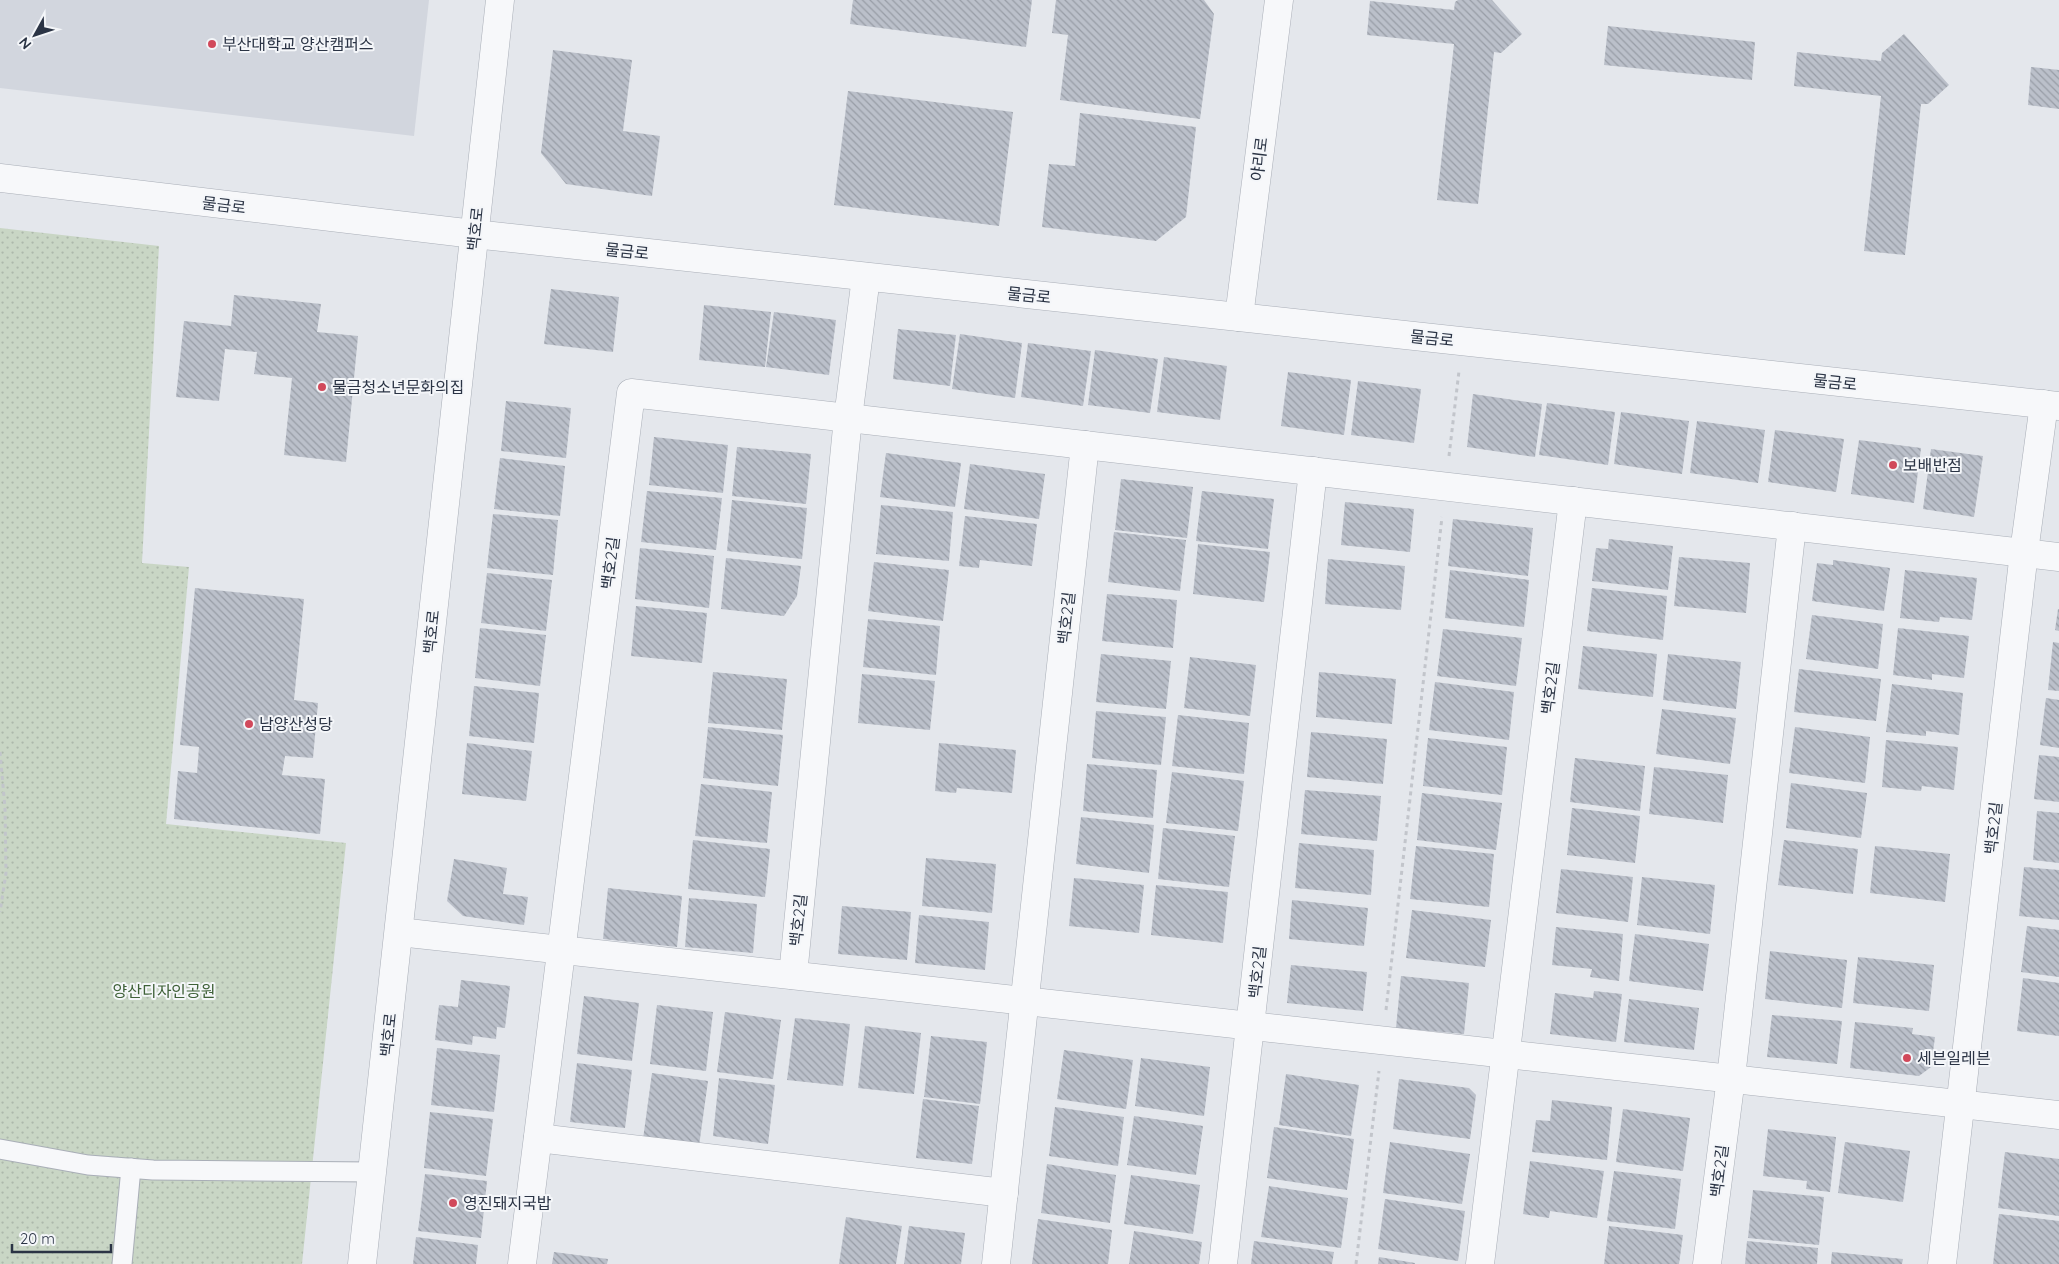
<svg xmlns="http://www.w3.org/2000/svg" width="2059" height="1264" font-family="Quicksand,'Noto Sans KR',sans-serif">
	<defs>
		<pattern id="park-dots" width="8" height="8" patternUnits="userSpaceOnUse" patternTransform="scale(1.25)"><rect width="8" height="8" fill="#c9d6c5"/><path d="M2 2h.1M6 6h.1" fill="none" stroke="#adb8ab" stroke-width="1.8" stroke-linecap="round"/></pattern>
		<pattern id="building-back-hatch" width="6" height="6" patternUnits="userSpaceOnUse" patternTransform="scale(1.25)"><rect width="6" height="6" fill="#bbc0ca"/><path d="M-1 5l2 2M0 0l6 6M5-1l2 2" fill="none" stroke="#989da6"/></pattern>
	</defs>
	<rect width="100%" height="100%" fill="#e4e7ec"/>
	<!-- built -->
	<path fill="#d2d6de" d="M0,0H429L414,136L0,88Z"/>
	<!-- park -->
	<path fill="url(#park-dots)" d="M0,228L159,246L142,563L189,567L166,824L346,843L302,1264H0Z"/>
	<!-- building -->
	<g fill="url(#building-back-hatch)">
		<path d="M853,0H1032L1026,47L850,24Z"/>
		<path d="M1056,0H1204L1214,14L1200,119L1060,100L1068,35L1052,33Z"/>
		<path d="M1458,0H1492L1522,34L1501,53L1494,52L1478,204L1437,200L1454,44L1367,35L1370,1L1454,10L1455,2Z"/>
		<path d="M1608,26L1755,42L1752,80L1604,65Z"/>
		<path d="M1904,34L1949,85L1928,104H1921L1905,255L1864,251L1881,96L1794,86L1797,52L1881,61L1882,53Z"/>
		<path d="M553,50L632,60L623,131L660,136L652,196L566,184L541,153Z"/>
		<path d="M2031,67L2059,70V109L2028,105Z"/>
		<path d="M848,91L1013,112L999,226L834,205Z"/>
		<path d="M1080,113L1196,127L1186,217L1156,241L1042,227L1049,164L1075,166Z"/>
		<path d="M551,289L619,297L613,352L544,344Z"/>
		<path d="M234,295L321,304L317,332L358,336L346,462L284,455L292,378L254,374L257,352L225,349L219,401L176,397L184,321L231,326Z"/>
		<path d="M704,305L771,312L765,367L699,360Z"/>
		<path d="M774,312L836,320L829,375L766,367Z"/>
		<path d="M898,329L956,335L950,386L893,379Z"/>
		<path d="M960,334L1022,343L1015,398L952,389Z"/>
		<path d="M1028,343L1091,351L1083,406L1021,397Z"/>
		<path d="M1095,350L1158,359L1150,413L1088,405Z"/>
		<path d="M1164,357L1227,366L1220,420L1157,412Z"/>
		<path d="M1288,372L1351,380L1344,435L1281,426Z"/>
		<path d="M1358,381L1421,389L1414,443L1351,435Z"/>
		<path d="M1473,394L1542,404L1535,457L1467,447Z"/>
		<path d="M506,401L571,408L566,458L501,451Z"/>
		<path d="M1547,403L1615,412L1608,465L1539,455Z"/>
		<path d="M1621,412L1689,421L1682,474L1614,464Z"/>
		<path d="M1697,421L1765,430L1758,483L1690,473Z"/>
		<path d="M1775,430L1844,439L1836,492L1768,482Z"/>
		<path d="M654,437L728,445L723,493L649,485Z"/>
		<path d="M1859,440L1921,448L1914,503L1851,494Z"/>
		<path d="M737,447L811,454L806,504L732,496Z"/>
		<path d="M1931,449L1983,456L1974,517L1923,509Z"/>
		<path d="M886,453L961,463L955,507L880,497Z"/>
		<path d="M500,458L565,466L560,516L494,509Z"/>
		<path d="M970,464L1045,474L1039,519L964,509Z"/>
		<path d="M1121,479L1193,487L1187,538L1115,530Z"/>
		<path d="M647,491L722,498L716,550L641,542Z"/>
		<path d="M1202,491L1274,499L1268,549L1196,541Z"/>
		<path d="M732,500L807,508L802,559L727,551Z"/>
		<path d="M1345,502L1414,509L1410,552L1341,545Z"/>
		<path d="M881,505L953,512L949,561L876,554Z"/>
		<path d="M493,514L558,520L553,575L487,568Z"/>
		<path d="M965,516L1037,524L1032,566L980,560L979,568L959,566Z"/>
		<path d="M1453,519L1533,528L1528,576L1448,566Z"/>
		<path d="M1114,532L1186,540L1180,591L1108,582Z"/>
		<path d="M1609,539L1673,546L1668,590L1592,581L1596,548L1608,549Z"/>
		<path d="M1198,544L1270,552L1264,602L1193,594Z"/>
		<path d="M640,548L714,556L709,608L635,599Z"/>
		<path d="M1679,557L1750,563L1746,613L1674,606Z"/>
		<path d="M726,558L801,566L797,596L784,616L721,609Z"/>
		<path d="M1328,559L1405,566L1401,610L1325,604Z"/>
		<path d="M1833,560L1890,568L1884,611L1812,601L1817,563L1833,565Z"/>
		<path d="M874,562L949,570L943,621L868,611Z"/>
		<path d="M1450,570L1529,580L1524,627L1445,618Z"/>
		<path d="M1905,570L1977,578L1972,620L1940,617L1939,622L1900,618Z"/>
		<path d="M487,573L552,580L546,631L481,623Z"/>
		<path d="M195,588L304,599L294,700L318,703L313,758L285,756L282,775L325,779L320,834L174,819L178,771L197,773L199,747L180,745Z"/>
		<path d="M1592,588L1667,596L1663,640L1587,631Z"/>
		<path d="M1107,594L1177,600L1173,648L1102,641Z"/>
		<path d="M636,606L707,613L702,663L631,656Z"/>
		<path d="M2058,609H2059V631L2055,630Z"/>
		<path d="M1812,615L1883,624L1878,669L1806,659Z"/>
		<path d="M868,619L940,626L936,675L863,667Z"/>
		<path d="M480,628L546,635L540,686L475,678Z"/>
		<path d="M1898,628L1969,636L1964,678L1932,674V680L1893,675Z"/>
		<path d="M1443,629L1522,638L1516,686L1437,676Z"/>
		<path d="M2053,642L2059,643V691L2048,690Z"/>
		<path d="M1583,646L1657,654L1653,697L1578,689Z"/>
		<path d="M1101,654L1171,661L1166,709L1096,702Z"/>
		<path d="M1668,654L1741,662L1736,709L1663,700Z"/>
		<path d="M1190,657L1256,665L1250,716L1184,708Z"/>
		<path d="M1799,669L1881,679L1876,721L1794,712Z"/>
		<path d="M713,672L787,679L782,730L708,723Z"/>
		<path d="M1319,672L1396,679L1392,724L1316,717Z"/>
		<path d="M862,674L935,681L930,730L858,723Z"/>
		<path d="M1435,682L1514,692L1509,740L1429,730Z"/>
		<path d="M1892,684L1963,693L1959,735L1926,731V736L1886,732Z"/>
		<path d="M474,686L539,693L534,743L469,736Z"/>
		<path d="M2046,698L2059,700V748L2040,745Z"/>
		<path d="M1662,709L1736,718L1730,764L1656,754Z"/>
		<path d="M1096,711L1166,717L1161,765L1092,758Z"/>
		<path d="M1178,715L1249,723L1244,774L1172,766Z"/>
		<path d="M708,727L783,735L778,786L703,778Z"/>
		<path d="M1795,727L1870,737L1865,783L1789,773Z"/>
		<path d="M1311,732L1387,739L1383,784L1307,777Z"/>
		<path d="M1428,738L1507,747L1502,795L1423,786Z"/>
		<path d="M1886,740L1958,747L1954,790L1922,786L1921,791L1882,787Z"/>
		<path d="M467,743L532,751L526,801L462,794Z"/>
		<path d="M939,743L1016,750L1012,793L957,788L956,793L935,791Z"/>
		<path d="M2039,755L2059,757V802L2034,799Z"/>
		<path d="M1575,758L1645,766L1640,811L1570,802Z"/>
		<path d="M1087,764L1157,770L1153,818L1083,811Z"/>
		<path d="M1654,767L1728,775L1723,823L1649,814Z"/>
		<path d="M1172,772L1244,781L1238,831L1166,823Z"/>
		<path d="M1791,783L1867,793L1861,838L1786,828Z"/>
		<path d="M701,784L772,792L767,843L695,836Z"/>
		<path d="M1305,790L1381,796L1377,841L1301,834Z"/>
		<path d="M1422,793L1502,803L1496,850L1417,840Z"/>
		<path d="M1572,808L1640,816L1635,863L1567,855Z"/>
		<path d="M2037,811L2059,813V863L2033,860Z"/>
		<path d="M1081,817L1154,825L1149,873L1076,864Z"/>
		<path d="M1163,828L1235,836L1229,887L1158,879Z"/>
		<path d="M693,840L770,849L765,897L688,889Z"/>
		<path d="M1784,840L1858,849L1853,894L1778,885Z"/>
		<path d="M1299,843L1374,850L1371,895L1295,888Z"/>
		<path d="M1416,846L1494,854L1489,907L1410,899Z"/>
		<path d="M1875,846L1950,854L1945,902L1870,893Z"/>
		<path d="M926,858L996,864L992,913L922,906Z"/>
		<path d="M454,859L507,868L503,894L528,897L524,925L463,916L447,901Z"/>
		<path d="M2024,867L2059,870V920L2019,916Z"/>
		<path d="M1561,869L1633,877L1628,922L1556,913Z"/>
		<path d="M1642,877L1715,885L1710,934L1637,925Z"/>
		<path d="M1074,878L1144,885L1139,933L1069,926Z"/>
		<path d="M1156,885L1228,892L1223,943L1151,935Z"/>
		<path d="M608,888L682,896L677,947L603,939Z"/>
		<path d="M689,898L757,904L753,953L685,947Z"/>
		<path d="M1292,900L1368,908L1364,946L1289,939Z"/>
		<path d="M842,906L911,912L907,960L838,954Z"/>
		<path d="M1412,910L1491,920L1485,967L1406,958Z"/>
		<path d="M919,915L989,922L985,970L915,963Z"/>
		<path d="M2027,926L2059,930V977L2021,972Z"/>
		<path d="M1556,927L1623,934L1619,981L1590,977L1592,969L1552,965Z"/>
		<path d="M1635,934L1709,944L1703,991L1629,981Z"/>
		<path d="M1770,951L1847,960L1842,1008L1765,999Z"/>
		<path d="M1858,957L1934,965L1929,1011L1853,1003Z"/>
		<path d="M1291,965L1367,972L1363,1011L1287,1003Z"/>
		<path d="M1401,976L1469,983L1464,1034L1396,1028Z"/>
		<path d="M2023,978L2059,983V1036L2017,1031Z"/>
		<path d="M461,980L510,986L505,1028L497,1027L496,1039L473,1036L472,1045L435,1040L439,1005L458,1007Z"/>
		<path d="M1594,991L1622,994L1616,1042L1550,1034L1555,993L1593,998Z"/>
		<path d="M584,996L639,1003L632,1061L577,1054Z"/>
		<path d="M1629,999L1699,1008L1694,1050L1624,1042Z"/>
		<path d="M657,1005L713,1012L706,1071L650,1064Z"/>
		<path d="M725,1012L781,1020L773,1079L717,1072Z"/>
		<path d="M1772,1015L1842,1021L1837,1064L1767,1057Z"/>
		<path d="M795,1018L850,1024L843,1086L787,1080Z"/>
		<path d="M1855,1022L1913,1028L1912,1034L1935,1037L1931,1067L1919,1076L1850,1068Z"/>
		<path d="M865,1026L921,1033L914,1094L858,1088Z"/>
		<path d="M931,1036L987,1042L980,1104L924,1097Z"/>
		<path d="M437,1048L500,1055L494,1112L431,1105Z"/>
		<path d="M1064,1050L1133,1060L1126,1109L1057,1099Z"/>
		<path d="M1141,1058L1210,1067L1204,1116L1135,1106Z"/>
		<path d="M577,1063L632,1070L625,1128L570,1122Z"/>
		<path d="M652,1073L708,1081L699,1146L643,1139Z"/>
		<path d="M1286,1074L1359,1085L1351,1136L1279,1125Z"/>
		<path d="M719,1078L775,1085L768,1144L713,1136Z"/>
		<path d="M1399,1079L1469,1088L1476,1095L1470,1139L1393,1129Z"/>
		<path d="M923,1099L979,1106L972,1164L916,1158Z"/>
		<path d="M1552,1100L1612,1107L1607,1160L1532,1152L1536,1120L1550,1121Z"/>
		<path d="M1055,1107L1124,1117L1118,1166L1049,1156Z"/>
		<path d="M1623,1109L1690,1118L1683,1171L1616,1162Z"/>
		<path d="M430,1112L493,1119L486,1176L424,1168Z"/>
		<path d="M1134,1116L1203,1126L1196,1175L1127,1165Z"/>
		<path d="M1274,1127L1354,1139L1347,1190L1267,1178Z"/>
		<path d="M1768,1129L1836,1137L1830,1192L1806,1189L1807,1181L1763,1176Z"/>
		<path d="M1390,1142L1470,1154L1462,1204L1383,1193Z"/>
		<path d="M1845,1142L1910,1151L1903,1202L1838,1193Z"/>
		<path d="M2005,1152L2059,1159V1216L1998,1208Z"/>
		<path d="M1530,1161L1604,1171L1597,1218L1550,1211L1549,1218L1523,1214Z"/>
		<path d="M1047,1164L1116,1175L1110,1223L1041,1213Z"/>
		<path d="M1614,1171L1681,1179L1675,1229L1607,1221Z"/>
		<path d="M425,1174L487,1181L481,1238L418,1231Z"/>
		<path d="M1131,1175L1200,1185L1193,1234L1124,1224Z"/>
		<path d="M1269,1186L1348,1198L1341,1248L1261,1237Z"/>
		<path d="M1753,1190L1824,1197L1819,1245L1748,1238Z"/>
		<path d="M1385,1199L1465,1211L1458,1261L1378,1249Z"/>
		<path d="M1999,1214L2059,1221V1264H1993Z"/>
		<path d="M846,1217L902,1226L896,1264H839Z"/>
		<path d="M1038,1219L1112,1230L1108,1264H1032Z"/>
		<path d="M909,1226L965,1233L961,1264H904Z"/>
		<path d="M1609,1226L1683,1235L1679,1264H1604Z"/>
		<path d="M1134,1231L1202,1242L1199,1264H1129Z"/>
		<path d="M416,1237L478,1245L476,1264H413Z"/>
		<path d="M1254,1241L1334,1252L1332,1264H1251Z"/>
		<path d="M1747,1241L1818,1248L1817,1264H1745Z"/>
		<path d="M554,1252L608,1259L607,1264H552Z"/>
		<path d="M1832,1252L1903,1259L1902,1264H1831Z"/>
		<path d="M1379,1257L1415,1263V1264H1378Z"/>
	</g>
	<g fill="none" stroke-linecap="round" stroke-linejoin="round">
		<defs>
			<g id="lane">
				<path d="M0,1149L88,1165L153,1170L372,1172"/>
				<path d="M122,1264L131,1168"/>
			</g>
			<g id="street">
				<path d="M0,178L474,234L2059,406"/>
				<path d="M1239,317L1279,0"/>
				<path d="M399,932L2059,1115"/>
				<path d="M793,975L848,418L866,277"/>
				<path d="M538,1138L1004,1193"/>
				<path d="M362,1264L500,0"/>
				<path d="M522,1264L631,393L2059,557"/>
				<path d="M996,1264L1085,445"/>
				<path d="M1223,1264L1313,471"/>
				<path d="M1480,1264L1573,501"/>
				<path d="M1707,1264L1731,1078L1792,526"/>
				<path d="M1942,1264L2024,552L2044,404"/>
			</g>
		</defs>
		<!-- lane casing -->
		<use href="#lane" stroke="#a9aeb7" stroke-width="21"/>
		<!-- street casing -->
		<use href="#street" stroke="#a9aeb7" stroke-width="29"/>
		<!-- path -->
		<g stroke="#c2c5cb" stroke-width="3" stroke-dasharray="4 4" stroke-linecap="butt">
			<path d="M1449,456L1459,371"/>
			<path d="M0,752L5,808L6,873L0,912"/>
			<path d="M1386,1010L1442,517"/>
			<path d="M1356,1264L1379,1071"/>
		</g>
		<!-- lane -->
		<use href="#lane" stroke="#f7f8fa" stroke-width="19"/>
		<!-- street -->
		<use href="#street" stroke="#f7f8fa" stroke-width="28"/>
	</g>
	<!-- markers -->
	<g fill="#d1495b" stroke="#f4f6f9" stroke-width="2">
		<circle cx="212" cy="44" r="5"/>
		<circle cx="322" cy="387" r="5"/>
		<circle cx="1893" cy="465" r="5"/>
		<circle cx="249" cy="724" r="5"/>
		<circle cx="1907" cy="1058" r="5"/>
		<circle cx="453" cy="1203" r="5"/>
	</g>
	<g text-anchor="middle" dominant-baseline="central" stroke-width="4" stroke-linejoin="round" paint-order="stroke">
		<!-- poi labels -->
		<g font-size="16" fill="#2b3445" stroke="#f4f6f9" text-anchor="start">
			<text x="222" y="44">부산대학교 양산캠퍼스</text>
			<text x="332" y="387">물금청소년문화의집</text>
			<text x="1903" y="465">보배반점</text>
			<text x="259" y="724">남양산성당</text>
			<text x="1917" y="1058">세븐일레븐</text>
			<text x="463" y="1203">영진돼지국밥</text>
		</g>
		<!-- street labels -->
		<g font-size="16" fill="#2b3445" stroke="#f4f6f9">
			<text transform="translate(1259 159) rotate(-83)">야리로</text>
			<text transform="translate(224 205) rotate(7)">물금로</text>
			<text transform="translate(475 229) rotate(-84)">백호로</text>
			<text transform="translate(627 251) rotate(6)">물금로</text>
			<text transform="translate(1029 295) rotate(6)">물금로</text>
			<text transform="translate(1432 338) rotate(6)">물금로</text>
			<text transform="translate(1835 382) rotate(6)">물금로</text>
			<text transform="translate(610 563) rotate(-83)">백호2길</text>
			<text transform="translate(1066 618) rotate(-84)">백호2길</text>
			<text transform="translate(431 632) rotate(-84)">백호로</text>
			<text transform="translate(1550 688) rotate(-83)">백호2길</text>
			<text transform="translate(1993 828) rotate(-84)">백호2길</text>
			<text transform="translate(798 920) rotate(-84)">백호2길</text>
			<text transform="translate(1257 972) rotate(-84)">백호2길</text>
			<text transform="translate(388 1035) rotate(-84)">백호로</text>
			<text transform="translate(1719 1171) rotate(-83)">백호2길</text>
		</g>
		<!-- park labels -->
		<g font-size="16" fill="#3f6138" stroke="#f4f6f9">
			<text x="164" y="991">양산디자인공원</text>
		</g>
	</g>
	<!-- north arrow -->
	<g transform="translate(35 35) rotate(230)" stroke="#f4f6f9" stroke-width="4" paint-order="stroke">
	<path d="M0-4L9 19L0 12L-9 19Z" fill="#2b3445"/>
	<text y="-8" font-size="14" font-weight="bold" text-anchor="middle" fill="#2b3445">N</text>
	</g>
	<!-- scale -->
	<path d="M12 1244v8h99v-8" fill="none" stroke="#2b3445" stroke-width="2.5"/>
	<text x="20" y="1244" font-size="15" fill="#2b3445" stroke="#f4f6f9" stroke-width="4" paint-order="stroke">20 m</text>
</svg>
